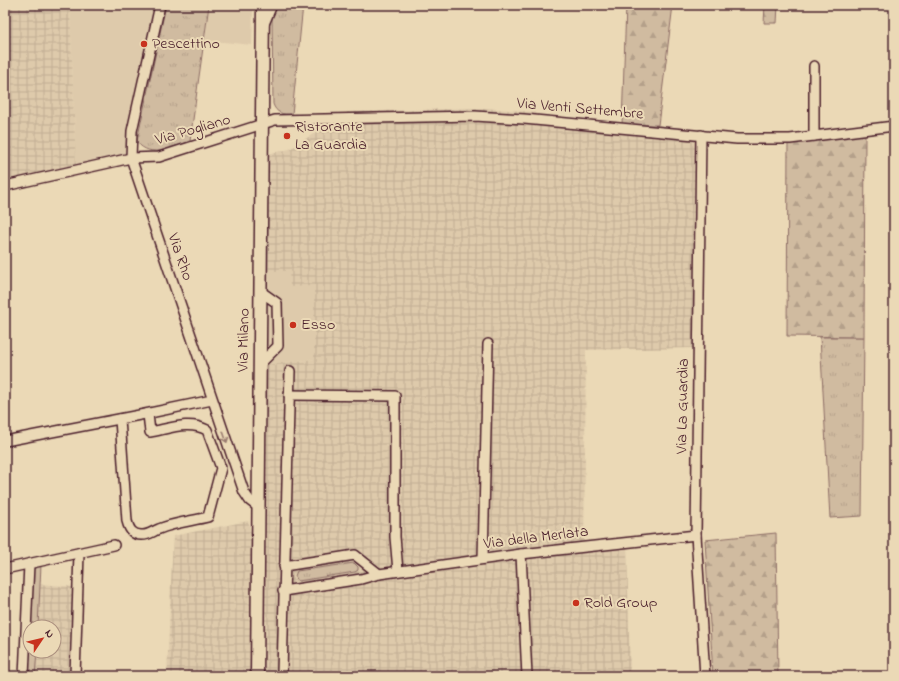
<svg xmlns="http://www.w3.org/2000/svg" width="899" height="681" font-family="'Indie Flower',sans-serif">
	<defs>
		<pattern id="industrial-grid" width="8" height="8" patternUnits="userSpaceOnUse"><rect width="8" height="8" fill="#decaab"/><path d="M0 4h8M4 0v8" fill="none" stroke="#c0ad93"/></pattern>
		<pattern id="grass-tufts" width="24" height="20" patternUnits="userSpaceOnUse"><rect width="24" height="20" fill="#d0bba0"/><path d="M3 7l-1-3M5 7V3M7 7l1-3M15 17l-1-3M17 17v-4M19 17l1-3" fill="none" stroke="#b4a08a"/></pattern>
		<pattern id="forest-firs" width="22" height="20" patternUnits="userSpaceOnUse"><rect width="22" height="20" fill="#d0bba0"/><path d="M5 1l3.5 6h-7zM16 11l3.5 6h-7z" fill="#b4a08a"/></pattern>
	</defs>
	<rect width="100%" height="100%" fill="#ebd9b6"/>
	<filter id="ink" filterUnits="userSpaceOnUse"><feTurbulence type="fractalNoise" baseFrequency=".025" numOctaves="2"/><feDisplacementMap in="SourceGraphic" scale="8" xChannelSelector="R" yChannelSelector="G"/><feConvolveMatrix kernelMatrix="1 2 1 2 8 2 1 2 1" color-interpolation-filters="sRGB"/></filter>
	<g filter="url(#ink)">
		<!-- built -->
		<g fill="#decaab">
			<path d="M70,5H166L134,156L76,167Z"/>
			<path d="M209,5H253L252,45L204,40Z"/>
			<path d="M289,270L314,286V359L264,365L265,271Z"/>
		</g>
		<!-- industrial -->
		<g fill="url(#industrial-grid)">
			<path d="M5,5H70L76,167L5,181Z"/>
			<path d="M483,108L536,112V116L622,125H658L698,130L696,348L586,350L584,548L627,544L630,676H262L264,365L314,359V286L290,287L289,271H265L267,154L290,149L347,112Z"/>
			<path d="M248,521L252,533L253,676H167L173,536Z"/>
			<path d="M40,584L75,587L72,676H35L37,651H54V627H38Z"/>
		</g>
		<!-- grass -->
		<g fill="url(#grass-tufts)" stroke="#8d6d66">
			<path d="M166,5H209L190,141C174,148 150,159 137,142L138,136Z"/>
			<path d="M276,5H303L292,114C283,115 276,113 273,104L272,17Z"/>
			<path d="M820,337H864L862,516L830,518Z"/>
			<path d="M354,563L358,567V570L355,572L298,581L295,576L297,571Z"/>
		</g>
		<!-- forest -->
		<g fill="url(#forest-firs)" stroke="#8d6d66">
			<path d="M626,5H673L658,125H622Z"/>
			<path d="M765,5H778L777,23H764Z"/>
			<path d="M865,132L864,337L787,336L788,142Z"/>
			<path d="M776,533L778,676H713L705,540Z"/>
		</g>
		<!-- park -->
		<g fill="#d0bba0" stroke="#8d6d66">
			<path d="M41,565L38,627H30L33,567Z"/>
			<path d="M30,628V651H37L35,676H28Z"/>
		</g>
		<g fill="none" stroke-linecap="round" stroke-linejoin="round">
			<defs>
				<g id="minor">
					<path d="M160,5L132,131L131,158L244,492L250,501L258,507"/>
					<path d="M264,24L272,5"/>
					<path d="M701,135L696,535L705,676"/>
					<path d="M814,136V66"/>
					<path d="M5,186L131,158L159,157L275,120L475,116L524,119L737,139H790L894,126"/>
					<path d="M260,364L278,346L277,303L260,291"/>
					<path d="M289,395L395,396V537L398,571"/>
					<path d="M120,419L127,521C129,529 132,535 141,535C148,536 153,531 159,529C173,523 192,521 208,517L221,468L207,430C189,420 168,429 150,432L148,414"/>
					<path d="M5,441L145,414L212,400"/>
					<path d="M521,554L527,676"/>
					<path d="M483,559L488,344"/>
					<path d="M284,566L355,555L379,574"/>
					<path d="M5,569L114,545"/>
					<path d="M283,591L361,579L379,574L521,554L696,535"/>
					<path d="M282,673L290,371"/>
					<path d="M24,676L29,564"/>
					<path d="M75,676L79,553"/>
				</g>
				<path id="major" d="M257,676L263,5"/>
			</defs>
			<!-- minor casing -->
			<use href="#minor" stroke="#4a1f2b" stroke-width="12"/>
			<!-- major casing -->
			<use href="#major" stroke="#4a1f2b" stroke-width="15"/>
			<!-- minor -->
			<use href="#minor" stroke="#ebd9b6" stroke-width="9"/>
			<!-- major -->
			<use href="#major" stroke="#ebd9b6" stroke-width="12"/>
		</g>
		<!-- one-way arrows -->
		<defs><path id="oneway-shaft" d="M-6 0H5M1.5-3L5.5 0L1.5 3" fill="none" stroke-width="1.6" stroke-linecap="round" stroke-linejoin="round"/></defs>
		<use stroke="#9a7c70" href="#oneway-shaft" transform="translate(225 437) rotate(71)"/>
	</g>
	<!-- markers -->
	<g fill="#c8321e" stroke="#ebd9b6" stroke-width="1.5">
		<circle cx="144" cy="44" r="4"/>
		<circle cx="287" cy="136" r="4"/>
		<circle cx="293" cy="325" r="4"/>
		<circle cx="576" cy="603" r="4"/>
	</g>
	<g text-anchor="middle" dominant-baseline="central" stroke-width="4" stroke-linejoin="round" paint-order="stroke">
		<!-- poi labels -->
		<g font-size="16" fill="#4a1f2b" stroke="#ebd9b6" text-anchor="start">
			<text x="152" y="44">Pescettino</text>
			<text x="295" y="127">Ristorante<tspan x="295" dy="18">La Guardia</tspan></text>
			<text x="301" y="325">Esso</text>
			<text x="584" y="603">Rold Group</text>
		</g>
		<!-- street labels -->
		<g font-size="16" fill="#4a1f2b" stroke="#ebd9b6">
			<text transform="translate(580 109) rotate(5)">Via Venti Settembre</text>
			<text transform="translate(193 130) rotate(-16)">Via Pogliano</text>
			<text transform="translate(180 257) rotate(71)">Via Rho</text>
			<text transform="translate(244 340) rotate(-89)">Via Milano</text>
			<text transform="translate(683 406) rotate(-89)">Via La Guardia</text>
			<text transform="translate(536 538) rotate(-7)">Via della Merlata</text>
		</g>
	</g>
	<!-- margin -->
	<rect width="899" height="681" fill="none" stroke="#ebd9b6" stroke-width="20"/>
	<rect x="10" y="10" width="879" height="661" fill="none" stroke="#4a1f2b" stroke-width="1.5" filter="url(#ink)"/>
	<!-- north arrow -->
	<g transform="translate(42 639) rotate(55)"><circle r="19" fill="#ebd9b6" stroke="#ab8f7e"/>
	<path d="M0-3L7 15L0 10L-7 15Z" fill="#c8321e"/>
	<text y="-6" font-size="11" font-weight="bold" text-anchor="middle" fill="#4a1f2b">N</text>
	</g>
</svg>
